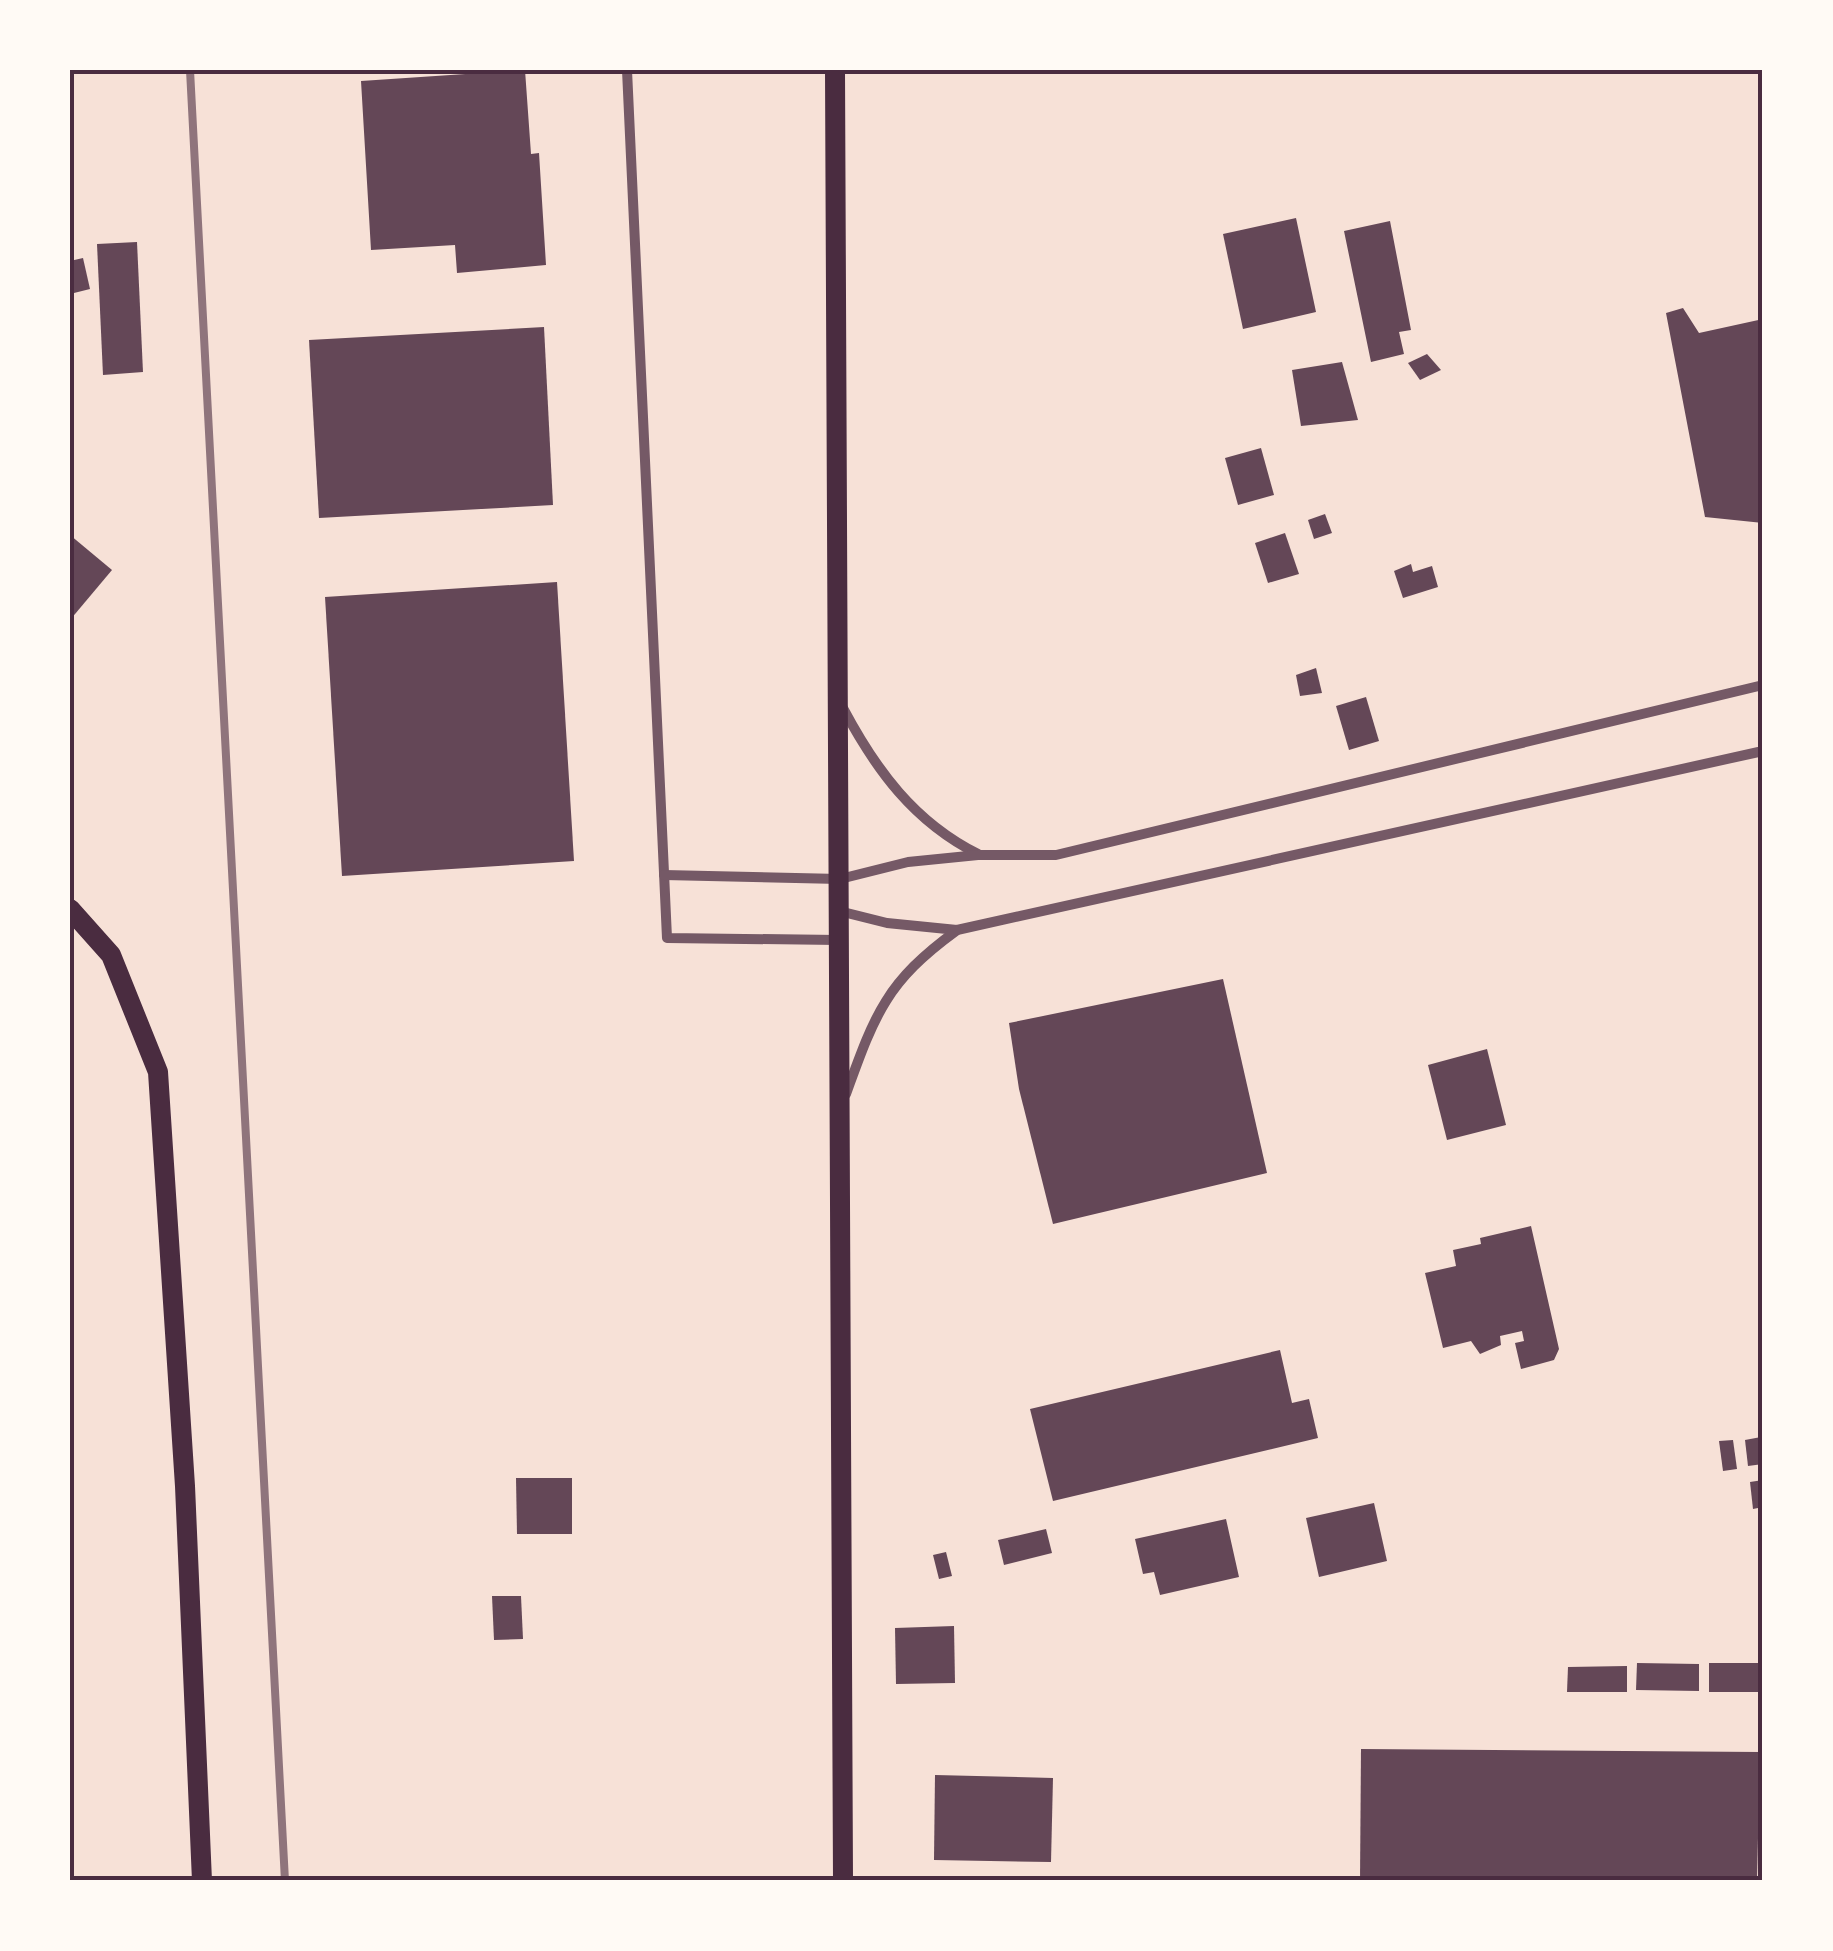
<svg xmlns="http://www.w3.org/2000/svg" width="1833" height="1951" font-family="'Varela Round',sans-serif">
	<rect width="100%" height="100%" fill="#f7e1d7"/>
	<!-- building -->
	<g fill="#644757">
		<path d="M525,70L531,154L539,153L546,265L457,273L455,245L371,250L361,81Z"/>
		<path d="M1296,218L1316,312L1243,329L1223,234Z"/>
		<path d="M1390,221L1411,330L1399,332L1404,354L1371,362L1344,231Z"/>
		<path d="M137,242L143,372L103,375L97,244Z"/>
		<path d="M83,258L90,289L70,294V261Z"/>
		<path d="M1683,308L1699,333L1763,319V523L1705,517L1666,313Z"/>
		<path d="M544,327L553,505L319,518L309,340Z"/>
		<path d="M1427,354L1441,370L1420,380L1408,363Z"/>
		<path d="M1342,362L1358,420L1301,426L1292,370Z"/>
		<path d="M1261,448L1274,495L1238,505L1225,458Z"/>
		<path d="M1325,514L1332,533L1314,539L1308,520Z"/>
		<path d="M1285,533L1299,574L1268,583L1255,543Z"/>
		<path d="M70,535L112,570L70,620Z"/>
		<path d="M1411,564L1413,572L1432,566L1438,587L1403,598L1394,571Z"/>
		<path d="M557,582L574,861L342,876L325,597Z"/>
		<path d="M1316,668L1322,693L1300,696L1296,675Z"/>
		<path d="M1366,697L1379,741L1349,750L1336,706Z"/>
		<path d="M1223,979L1267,1173L1053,1224L1019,1089L1009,1023Z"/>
		<path d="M1487,1049L1506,1125L1447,1140L1428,1065Z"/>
		<path d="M1531,1226L1559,1349L1554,1360L1521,1369L1515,1343L1524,1341L1522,1331L1500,1336L1501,1345L1480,1354L1471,1341L1443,1348L1425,1273L1456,1266L1453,1250L1481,1244L1480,1238Z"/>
		<path d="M1280,1350L1292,1403L1309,1399L1318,1438L1053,1501L1030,1409Z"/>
		<path d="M1761,1437L1763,1464L1748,1466L1745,1440Z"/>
		<path d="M1733,1440L1737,1469L1723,1471L1719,1441Z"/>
		<path d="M516,1478H572V1534H517Z"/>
		<path d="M1763,1480V1507L1753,1509L1750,1482Z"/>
		<path d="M1374,1503L1387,1561L1319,1577L1306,1518Z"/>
		<path d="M1226,1519L1239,1577L1160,1595L1154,1572L1143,1574L1135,1539Z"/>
		<path d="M1046,1529L1052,1553L1004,1565L998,1540Z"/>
		<path d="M946,1552L952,1576L939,1579L933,1555Z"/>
		<path d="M492,1596H521L523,1639L494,1640Z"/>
		<path d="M954,1626L955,1683L896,1684L895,1628Z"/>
		<path d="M1637,1663L1699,1664V1691L1636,1690Z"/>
		<rect x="1709" y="1663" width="54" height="29"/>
		<path d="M1627,1666V1692H1567L1568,1667Z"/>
		<path d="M1361,1749L1760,1752L1757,1881H1360Z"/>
		<path d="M935,1775L1053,1778L1051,1862L934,1860Z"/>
	</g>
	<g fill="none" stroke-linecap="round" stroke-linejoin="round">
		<!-- minor -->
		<g stroke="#755966" stroke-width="10">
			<path d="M627,70L667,938L838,940"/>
			<path d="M843,708C876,770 914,822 978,854"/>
			<path d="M664,875L840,879L908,862L978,855H1056L1763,685"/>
			<path d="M839,911L887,923L957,930L1763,751"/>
			<path d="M846,1094C875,1014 886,982 956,931"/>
		</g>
		<!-- secondary -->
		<g stroke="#4a2c40" stroke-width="20">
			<path d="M835,70L843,1881"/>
			<path d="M70,909L111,955L158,1072L185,1486L202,1881"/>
		</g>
		<!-- rail -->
		<path stroke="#8f747c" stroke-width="8" d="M190,70L285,1881"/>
	</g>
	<!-- border -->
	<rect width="1833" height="1951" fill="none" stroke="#fffaf5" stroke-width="145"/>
	<rect x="72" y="72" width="1688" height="1806" fill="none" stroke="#4a2c40" stroke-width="4"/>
</svg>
